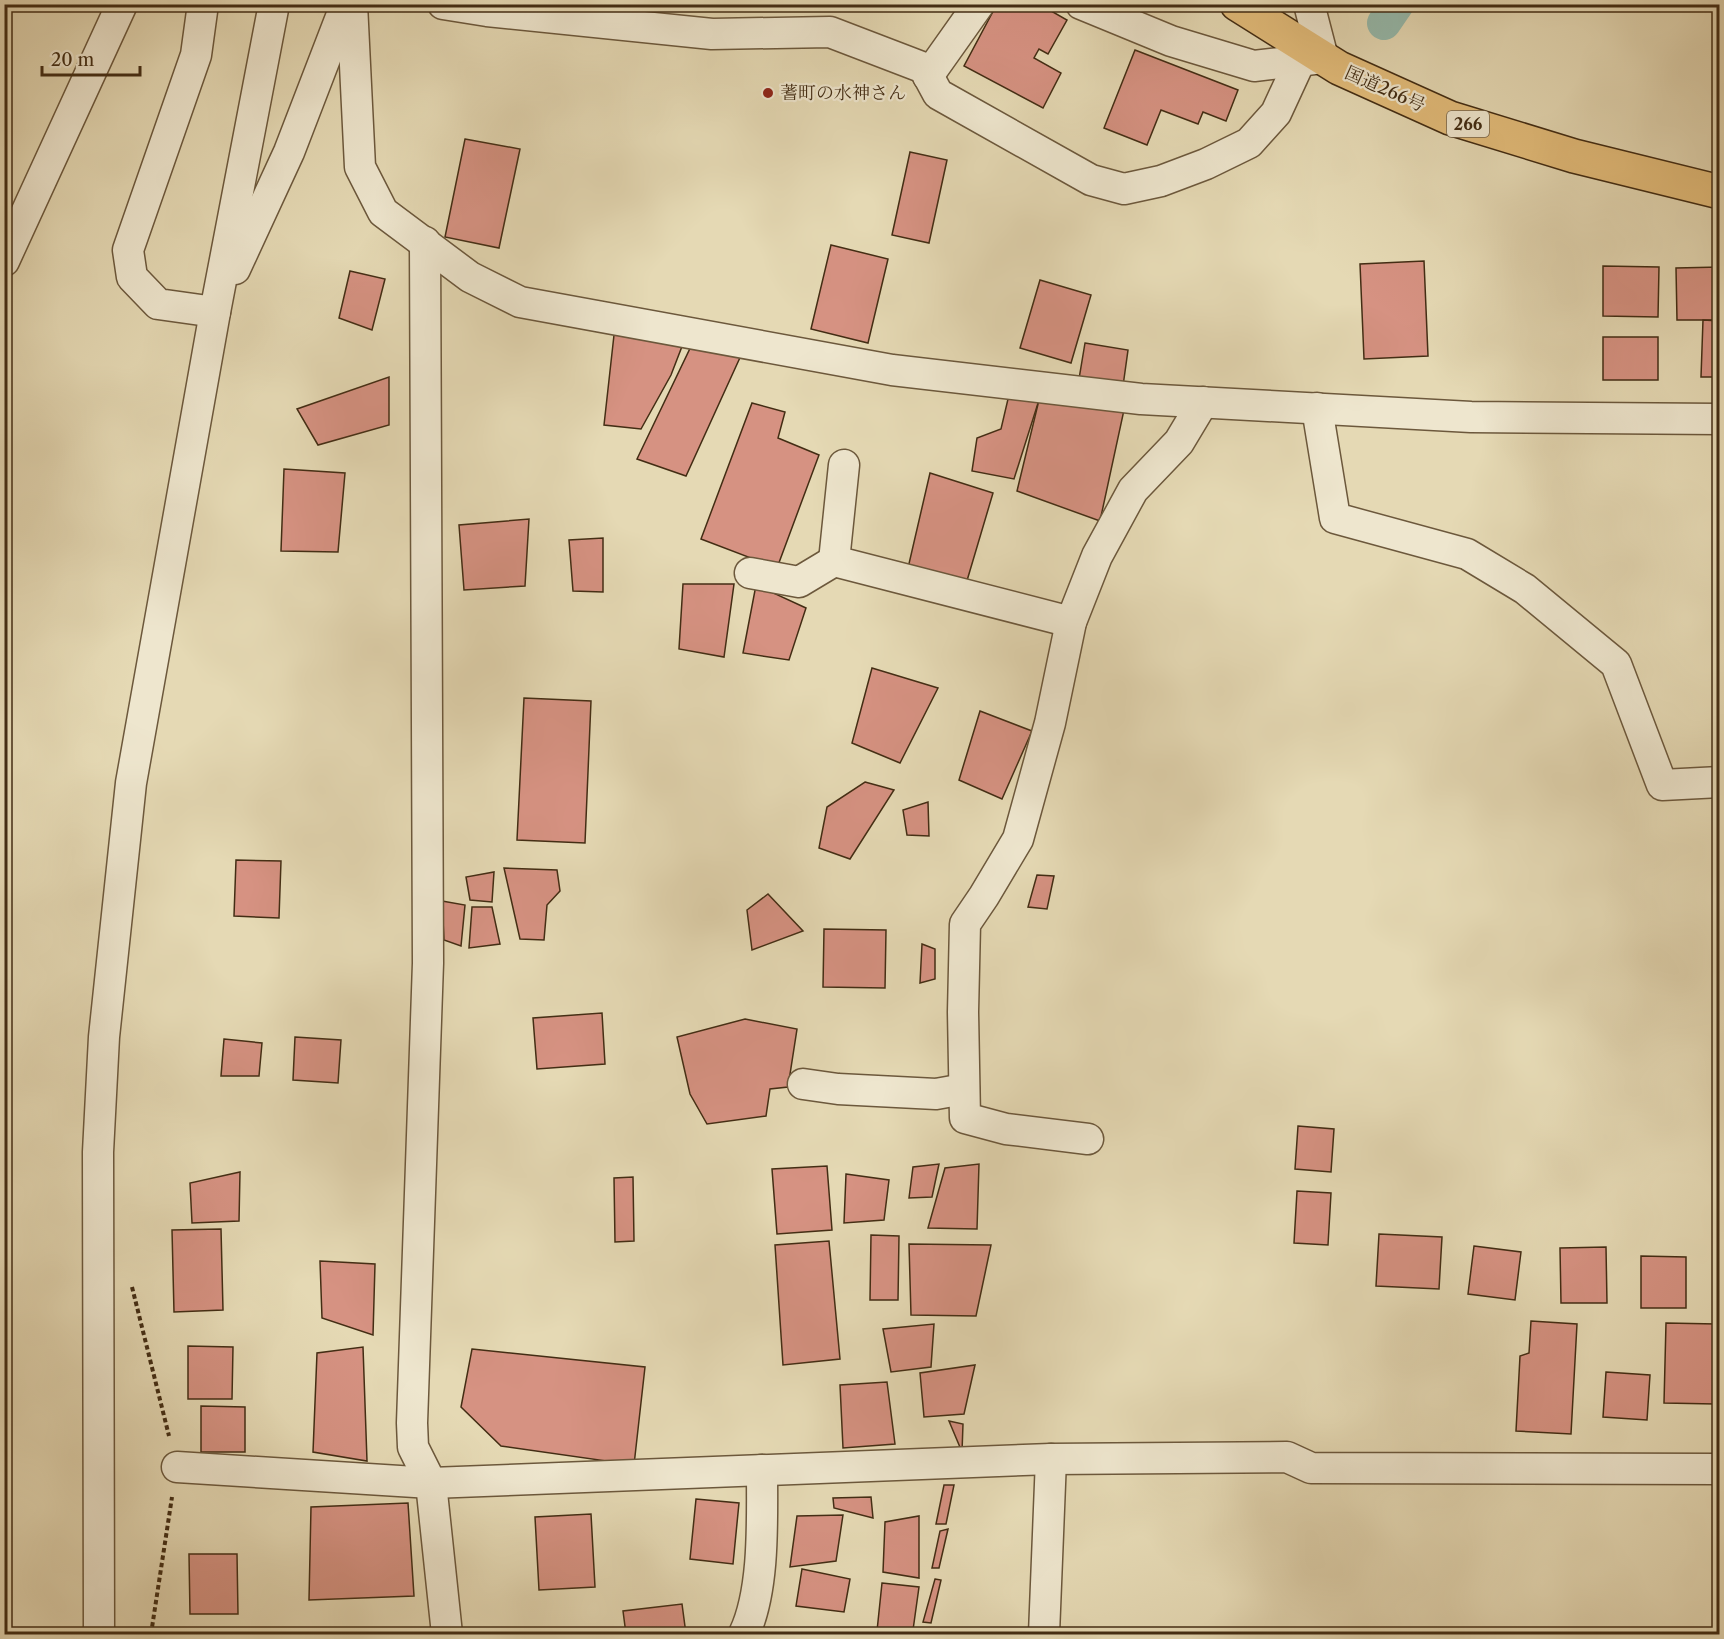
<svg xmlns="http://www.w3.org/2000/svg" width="1724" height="1639" font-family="'Libre Caslon Text','Noto Serif JP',serif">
	<rect width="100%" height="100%" fill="#e5d9b4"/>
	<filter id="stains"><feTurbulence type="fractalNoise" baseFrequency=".00333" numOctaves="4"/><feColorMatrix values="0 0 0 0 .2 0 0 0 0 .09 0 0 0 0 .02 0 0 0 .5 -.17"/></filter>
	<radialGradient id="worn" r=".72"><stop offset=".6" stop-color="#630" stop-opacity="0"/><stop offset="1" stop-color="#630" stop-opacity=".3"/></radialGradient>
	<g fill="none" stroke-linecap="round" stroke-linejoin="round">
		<!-- canal -->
		<path stroke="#96baac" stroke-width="34" d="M1384,23L1397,4"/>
	</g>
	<!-- building -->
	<g fill="#d69282" stroke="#432d14" stroke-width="1.5">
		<path d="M997,4H1039L1067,20L1048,54L1039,49L1034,58L1061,73L1043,108L964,66Z"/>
		<path d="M1135,50L1238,90L1226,121L1203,112L1198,124L1161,110L1147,145L1104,128Z"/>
		<path d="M465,139L520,149L499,248L445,237Z"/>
		<path d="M910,152L947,160L929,243L892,235Z"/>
		<path d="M831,245L888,259L868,343L811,329Z"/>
		<path d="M1424,261L1428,356L1364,359L1360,264Z"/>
		<path d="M1603,266L1659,267L1658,317L1603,316Z"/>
		<path d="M1720,267V320H1677L1676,268Z"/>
		<path d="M350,271L385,279L372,330L339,318Z"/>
		<path d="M1040,280L1091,295L1071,363L1020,348Z"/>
		<path d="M1703,320L1720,321V377H1701Z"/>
		<path d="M615,326L686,336L671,375L641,429L604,425Z"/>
		<path d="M696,336L743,351L686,476L637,459Z"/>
		<rect x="1603" y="337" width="55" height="43"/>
		<path d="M1085,343L1128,350L1123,386L1079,379Z"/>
		<path d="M389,377V425L318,445L297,409Z"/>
		<path d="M1008,399L1039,400L1014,479L972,471L977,438L1001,429Z"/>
		<path d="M1039,400L1124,410L1100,521L1017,491Z"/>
		<path d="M752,403L785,412L778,438L819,455L777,568L701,539Z"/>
		<path d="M284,469L345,473L338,552L281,551Z"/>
		<path d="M930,473L993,493L966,584L908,568Z"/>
		<path d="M529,519L525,586L464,590L459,525Z"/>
		<path d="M603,538V592L573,591L569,540Z"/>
		<path d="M683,584H734L724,657L679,649Z"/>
		<path d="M756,585L806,608L789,660L743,653Z"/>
		<path d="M872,668L938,688L900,763L852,743Z"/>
		<path d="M524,698L591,701L585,843L517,840Z"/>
		<path d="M980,711L1032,731L1002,799L959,780Z"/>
		<path d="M865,782L894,790L850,859L819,848L827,807Z"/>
		<path d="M928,802L929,836L907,835L903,810Z"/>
		<path d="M236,860L281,861L279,918L234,916Z"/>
		<path d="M504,868L557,870L560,891L547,905L544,940L520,939Z"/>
		<path d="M494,872L492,902L470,900L466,877Z"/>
		<path d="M1037,875L1054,876L1047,909L1028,907Z"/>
		<path d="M768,894L803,931L752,950L747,910Z"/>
		<path d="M442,901L465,905L461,946L444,940Z"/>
		<path d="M472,907H492L500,944L469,948Z"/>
		<path d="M824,929L886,930L885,988L823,987Z"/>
		<path d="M922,944L935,949V979L920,983Z"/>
		<path d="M602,1013L605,1064L537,1069L533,1018Z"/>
		<path d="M745,1019L797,1029L788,1087L770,1089L766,1116L707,1124L690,1094L677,1037Z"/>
		<path d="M295,1037L341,1040L338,1083L293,1080Z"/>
		<path d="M224,1039L262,1043L259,1076H221Z"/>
		<path d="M1298,1126L1334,1129L1331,1172L1295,1169Z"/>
		<path d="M939,1164L932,1197L909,1198L913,1167Z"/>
		<path d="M979,1164L977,1229L928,1228L945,1168Z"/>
		<path d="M827,1166L832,1230L777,1234L772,1169Z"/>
		<path d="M240,1172L239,1221L192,1223L190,1183Z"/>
		<path d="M846,1174L889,1180L884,1220L844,1223Z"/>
		<path d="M633,1177L634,1241L615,1242L614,1178Z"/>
		<path d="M1297,1191L1331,1193L1328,1245L1294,1243Z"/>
		<path d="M221,1229L223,1310L174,1312L172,1230Z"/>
		<path d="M1379,1234L1442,1237L1439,1289L1376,1286Z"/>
		<path d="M871,1235L899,1236L898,1300H870Z"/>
		<path d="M829,1241L840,1359L783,1365L775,1245Z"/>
		<path d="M909,1244L991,1245L976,1316L911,1315Z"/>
		<path d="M1474,1246L1521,1252L1515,1300L1468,1294Z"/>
		<path d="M1606,1247L1607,1303H1561L1560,1248Z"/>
		<path d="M1641,1256L1686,1257V1308H1641Z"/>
		<path d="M320,1261L375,1264L373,1335L322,1318Z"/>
		<path d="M1531,1321L1577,1324L1571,1434L1516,1431L1520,1356L1529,1353Z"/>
		<path d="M1666,1323L1716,1324L1715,1404L1664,1403Z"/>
		<path d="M934,1324L931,1367L891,1372L883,1329Z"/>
		<path d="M188,1346L233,1347L232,1399H188Z"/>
		<path d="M363,1347L367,1461L313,1452L317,1353Z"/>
		<path d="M472,1349L645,1367L634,1465L501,1446L461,1407Z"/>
		<path d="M975,1365L964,1414L924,1417L920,1373Z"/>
		<path d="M1606,1372L1650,1375L1647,1420L1603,1417Z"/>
		<path d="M887,1382L895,1444L843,1448L840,1385Z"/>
		<path d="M201,1406L245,1407V1452H201Z"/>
		<path d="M949,1421L963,1424L962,1452Z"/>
		<path d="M944,1485H954L946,1524H936Z"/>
		<path d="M871,1497L873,1518L834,1508L833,1498Z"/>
		<path d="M696,1499L739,1503L733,1564L690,1559Z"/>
		<path d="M408,1503L414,1596L309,1600L311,1507Z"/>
		<path d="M591,1514L595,1587L539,1590L535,1517Z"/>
		<path d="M843,1515L836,1561L790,1567L797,1516Z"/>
		<path d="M919,1516V1578L883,1572L885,1522Z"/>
		<path d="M948,1529L939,1568H932L940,1531Z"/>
		<path d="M189,1554H237L238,1614H190Z"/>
		<path d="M802,1569L850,1579L844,1612L796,1606Z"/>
		<path d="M935,1579L941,1580L931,1623L923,1622Z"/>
		<path d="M882,1583L919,1587L913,1630L877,1631Z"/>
		<path d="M682,1604L686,1634H626L623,1611Z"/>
		<path d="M230,1632L255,1633V1634H230Z"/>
	</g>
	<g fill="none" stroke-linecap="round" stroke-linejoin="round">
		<defs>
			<g id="street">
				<path d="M203,4L196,55L128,250L132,277L158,304L215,312"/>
				<path d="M352,4L360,167L383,212L470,277L520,302L892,370L1141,399L1471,417L1720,419"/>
				<path d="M443,4L487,11L712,34L830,32L924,68L938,94L1091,180L1124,189L1161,181L1206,164L1249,143L1276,113L1300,61"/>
				<path d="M1081,4L1171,41L1254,66L1323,58L1309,4"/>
				<path d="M928,76L979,4"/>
				<path d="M425,242L428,963L412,1423L413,1447L431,1483L447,1634"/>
				<path d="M4,261L122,4"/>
				<path d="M235,269L289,152L346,4"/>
				<path d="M1317,408L1335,518L1467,554L1525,589L1616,664L1662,785L1720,782"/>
				<path d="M844,465L834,561L1071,622"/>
				<path d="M750,573L799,582L834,561"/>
				<path d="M803,1084L838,1089L936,1094L964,1089"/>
				<path d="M1088,1139L1006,1129L965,1118L963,1012L965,924L984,896L1018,839L1050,723L1071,622L1097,556L1133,490L1179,442L1203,402"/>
				<path d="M177,1467L431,1483L1051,1459L1287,1457L1311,1468L1720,1469"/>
				<path d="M99,1634L98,1152L104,1037L131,783L215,312L274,4"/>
				<path d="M744,1634C765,1590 762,1519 762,1470"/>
				<path d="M1044,1634L1051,1459"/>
			</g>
			<path id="highway" d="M1237,4L1339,68L1450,118L1574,156L1720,192"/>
		</defs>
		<!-- street casing -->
		<use href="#street" stroke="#6c583c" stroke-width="33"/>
		<!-- highway casing -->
		<use href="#highway" stroke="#432d14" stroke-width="36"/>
		<!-- path -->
		<g stroke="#432d14" stroke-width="4" stroke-dasharray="4.5 3" stroke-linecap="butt">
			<path d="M132,1287L169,1436"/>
			<path d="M151,1634L172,1497"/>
		</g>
		<!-- street -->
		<use href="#street" stroke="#eee6ce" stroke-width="30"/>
		<!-- highway -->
		<use href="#highway" stroke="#e2bc7a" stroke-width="33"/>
	</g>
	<!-- markers -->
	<circle fill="#8f2418" stroke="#eee6ce" stroke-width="2" cx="768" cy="93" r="6"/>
	<g text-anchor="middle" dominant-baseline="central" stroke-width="4.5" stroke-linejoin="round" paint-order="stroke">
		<!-- shield labels -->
		<rect fill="#eee6ce" stroke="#76644c" stroke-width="1.5" x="1447" y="111" width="42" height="26" rx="4.5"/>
		<g font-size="16" font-weight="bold" fill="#432d14">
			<text x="1468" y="124">266</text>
		</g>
		<!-- street labels -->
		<g font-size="18" fill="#432d14" stroke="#eee6ce">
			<text transform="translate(1385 89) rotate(24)">国道266号</text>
		</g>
		<!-- poi labels -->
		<g font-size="18" fill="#432d14" stroke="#eee6ce" text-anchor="start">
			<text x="780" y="93">蓍町の水神さん</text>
		</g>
	</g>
	<!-- margin -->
	<rect width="1724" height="1639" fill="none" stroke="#e5d9b4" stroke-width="24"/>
	<rect x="6" y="6" width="1712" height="1627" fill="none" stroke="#432d14" stroke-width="3"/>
	<rect x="12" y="12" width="1700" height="1615" fill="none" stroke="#432d14" stroke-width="1.5"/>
	<!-- scale -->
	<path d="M42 66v9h98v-9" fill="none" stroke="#432d14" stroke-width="3"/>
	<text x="51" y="66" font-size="18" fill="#432d14" stroke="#eee6ce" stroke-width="4.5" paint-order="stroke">20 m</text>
	<rect width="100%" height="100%" filter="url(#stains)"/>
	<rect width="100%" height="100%" fill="url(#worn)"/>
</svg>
